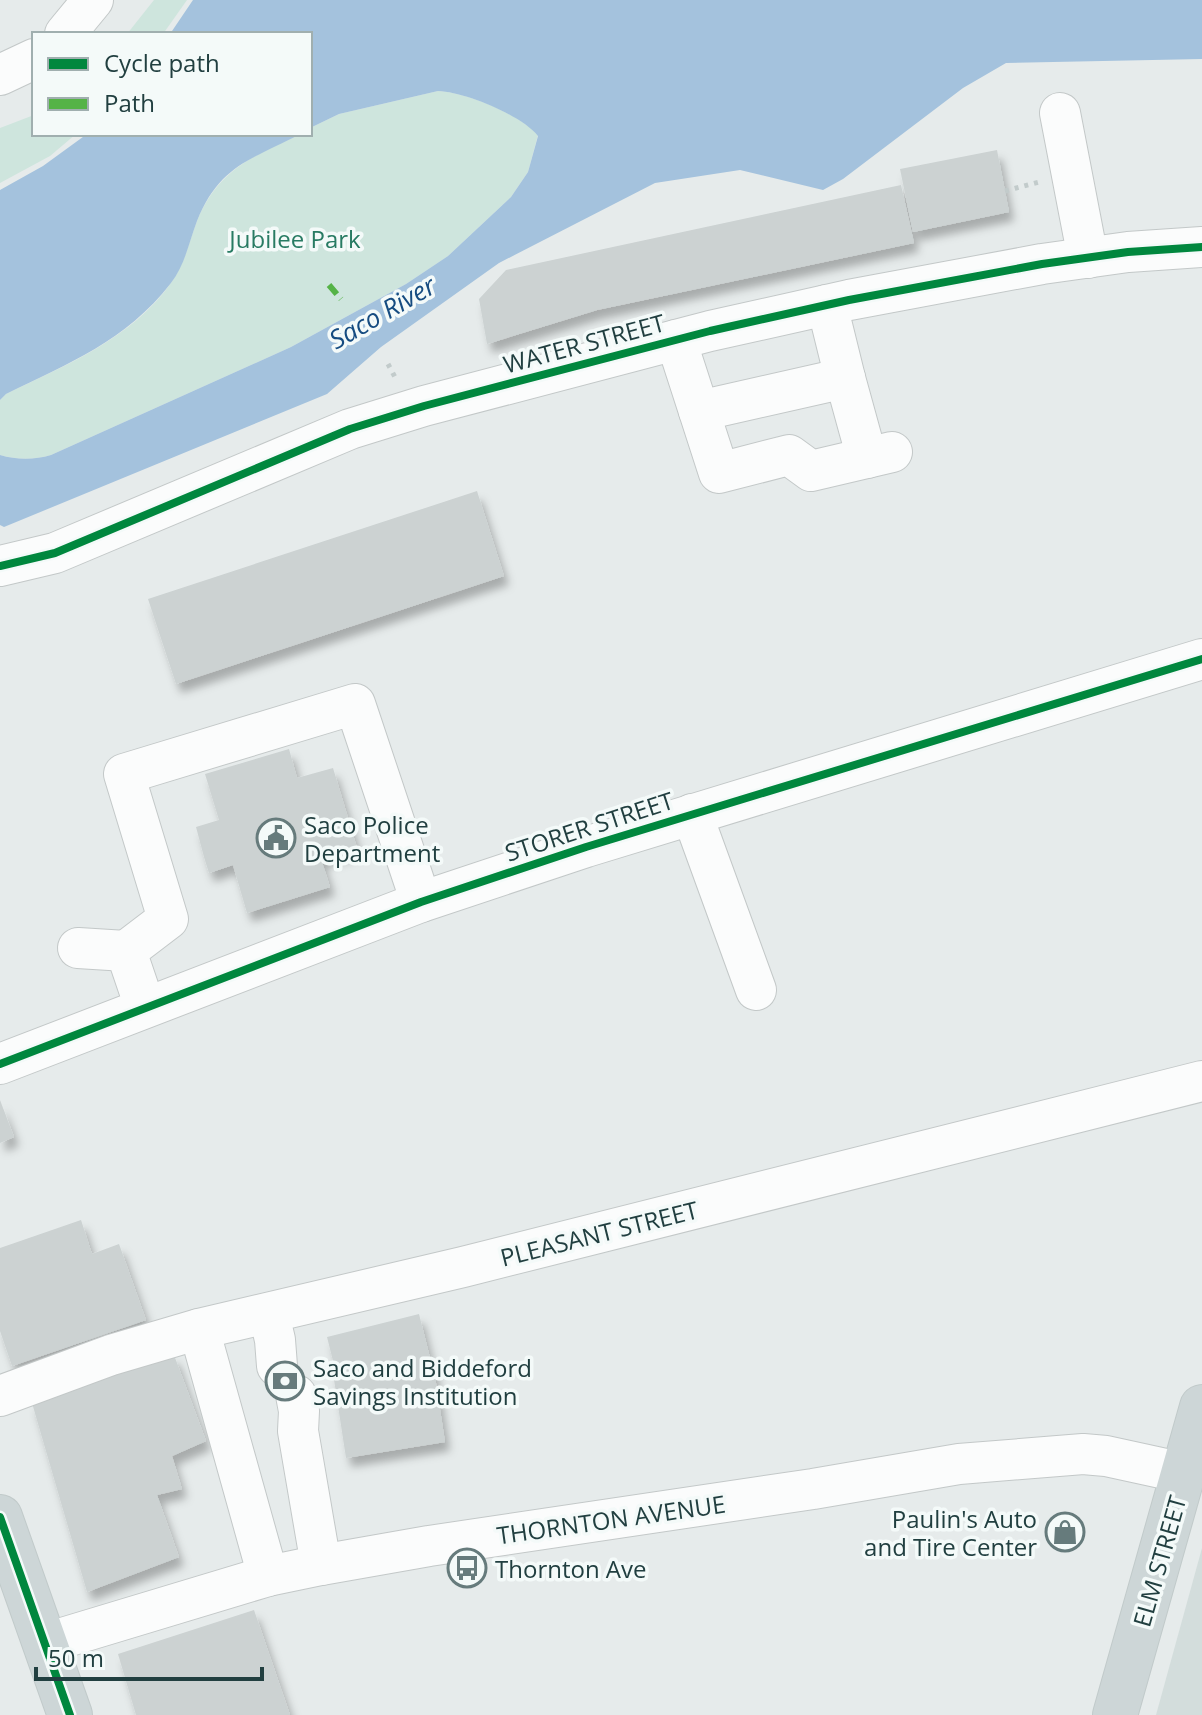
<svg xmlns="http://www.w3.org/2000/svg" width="1202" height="1715" font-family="'Open Sans',sans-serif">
	<defs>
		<filter id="shadow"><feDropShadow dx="5" dy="9" stdDeviation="4" flood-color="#0004"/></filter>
	</defs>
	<rect width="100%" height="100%" fill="#e6ebeb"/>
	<!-- built -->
	<path fill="#d3dddc" d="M1202,1548V1715H1156Z"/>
	<!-- green -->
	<g fill="#cee5dd">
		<path d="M154,0H187L163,34H127Z"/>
		<path d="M438,91C466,92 521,115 538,135L528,172L511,197L448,256L406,284L291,347L51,455C34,460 17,460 0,455V400L6,394C66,365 131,339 171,283C184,265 189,242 197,221C218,170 253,156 300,134H310V128L339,114Z"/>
		<path d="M34,115V134H76L50,156L0,183V128Z"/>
	</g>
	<!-- water -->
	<g fill="#a4c2dd">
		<path d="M193,0H1202V59L1006,63L963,88L843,179L823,190L740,170L655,183L499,263L381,347L327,394L4,527L0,525V455C17,460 34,460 51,455L291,347L406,284L448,256L511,197L528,172L538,136C521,115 465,92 438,91L339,114L310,128V34H170Z"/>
		<path d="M87,134H300C252,160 220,164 197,221C189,242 185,265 171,283C126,341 69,363 6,394L0,400V190L43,166Z"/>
	</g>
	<!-- building -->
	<g fill="#ccd2d2" filter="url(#shadow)">
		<path d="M997,150L1009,212L913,232L900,169Z"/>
		<path d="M901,185L914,243L597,310L487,344L479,299L506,270Z"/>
		<path d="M477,491L504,576L176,684L148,599Z"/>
		<path d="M289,749L297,778L333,768L357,848L321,859L330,887L247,913L233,865L209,873L204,857L196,827L219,820L205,774Z"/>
		<path d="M0,1100L14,1137L0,1143Z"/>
		<path d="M81,1220L92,1254L119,1244L146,1320L12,1366L0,1331V1248Z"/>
		<path d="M419,1314L430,1358L432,1357L445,1442L346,1458L333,1373H336L327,1337Z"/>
		<path d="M174,1355L206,1441L172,1456L182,1489L157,1495L179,1557L87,1592L32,1403Z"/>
		<path d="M254,1610L290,1715H136L118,1654Z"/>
	</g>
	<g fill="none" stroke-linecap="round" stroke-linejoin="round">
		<defs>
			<g id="minor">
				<path d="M65,34L93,0"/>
				<path d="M0,75L34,59"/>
				<path d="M1060,113L1088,258"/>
				<path d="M676,340L719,473L789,455L811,471L892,452"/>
				<path d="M845,378L867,458"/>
				<path d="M699,411L845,378L827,305"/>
				<path d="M0,566L55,553L350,429L424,406L710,331L849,300L1042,264L1128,252L1202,247"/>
				<path d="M692,814L756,990"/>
				<path d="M78,948L126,951"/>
				<path d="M145,1007L126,951L168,919L124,774L355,704L421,902"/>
				<path d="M0,1064L421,902L586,847L1202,659"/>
				<path d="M269,1314L275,1340L277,1366"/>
				<path d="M199,1329L268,1576"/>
				<path d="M296,1395L299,1411L298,1431L321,1565"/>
				<path d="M0,1396L111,1355L199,1329L463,1267L1202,1081"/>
				<path d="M46,1643L268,1576L321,1565L429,1546L813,1489L959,1464L1083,1454L1106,1456L1184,1473"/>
			</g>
			<g id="major">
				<path d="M0,1517L70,1715"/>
				<path d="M1115,1715L1202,1407"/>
			</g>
		</defs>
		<!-- minor casing -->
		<use href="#minor" stroke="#c3c8c8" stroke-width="42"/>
		<!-- major casing -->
		<use href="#major" stroke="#c1caca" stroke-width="46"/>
		<!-- path -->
		<g stroke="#c2cbcb" stroke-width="5" stroke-dasharray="4 6" stroke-linecap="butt">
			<path d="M1005,191L1039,182"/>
			<path d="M388,364L396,379"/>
		</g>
		<!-- minor -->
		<use href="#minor" stroke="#fbfcfc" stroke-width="40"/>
		<!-- major -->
		<use href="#major" stroke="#cdd6d7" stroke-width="44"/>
		<!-- quiet -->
		<path stroke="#55b347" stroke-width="6" stroke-dasharray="12 6" stroke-linecap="butt" d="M329,285L341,299"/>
		<defs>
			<g id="cycleway">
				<path d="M0,566L55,553L350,429L424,406L710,331L849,300L1042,264L1128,252L1202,247"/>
				<path d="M0,1064L421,902L586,847L1202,659"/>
				<path d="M0,1517L70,1715"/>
			</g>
		</defs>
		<!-- cycleway casing -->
		<use href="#cycleway" stroke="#f4faf9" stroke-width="13"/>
		<!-- cycleway -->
		<use href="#cycleway" stroke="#00873e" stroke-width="8"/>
	</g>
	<!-- icons -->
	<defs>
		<symbol id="civic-ring" viewBox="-11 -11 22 22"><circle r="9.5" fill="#f4faf9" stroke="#667b7c" stroke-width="1.5"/><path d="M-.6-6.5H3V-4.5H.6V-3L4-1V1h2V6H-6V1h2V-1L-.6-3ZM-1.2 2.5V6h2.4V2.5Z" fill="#667b7c"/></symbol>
		<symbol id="bank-ring" viewBox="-11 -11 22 22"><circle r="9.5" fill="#f4faf9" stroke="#667b7c" stroke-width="1.5"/><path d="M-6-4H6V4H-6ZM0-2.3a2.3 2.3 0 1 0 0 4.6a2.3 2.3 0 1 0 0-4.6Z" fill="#667b7c"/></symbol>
		<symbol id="shop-ring" viewBox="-11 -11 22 22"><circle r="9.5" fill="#f4faf9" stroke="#667b7c" stroke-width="1.5"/><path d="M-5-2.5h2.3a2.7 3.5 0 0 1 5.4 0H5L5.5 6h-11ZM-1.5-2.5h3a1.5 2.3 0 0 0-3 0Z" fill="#667b7c"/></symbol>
		<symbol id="bus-ring" viewBox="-11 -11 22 22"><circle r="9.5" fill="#f4faf9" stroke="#667b7c" stroke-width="1.5"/><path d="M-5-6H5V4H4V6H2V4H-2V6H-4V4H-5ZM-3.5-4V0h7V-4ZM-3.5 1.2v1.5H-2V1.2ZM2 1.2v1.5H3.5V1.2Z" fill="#667b7c"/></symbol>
	</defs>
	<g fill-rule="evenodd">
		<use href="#civic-ring" x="254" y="816" width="44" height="44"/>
		<use href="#bank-ring" x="263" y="1359" width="44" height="44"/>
		<use href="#shop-ring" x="1043" y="1510" width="44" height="44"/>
		<use href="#bus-ring" x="445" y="1546" width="44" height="44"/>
	</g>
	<g text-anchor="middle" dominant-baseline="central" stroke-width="7" stroke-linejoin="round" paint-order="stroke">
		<!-- park labels -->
		<g font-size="24" fill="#287b63" stroke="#f4faf9">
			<text x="295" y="238">Jubilee Park</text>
		</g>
		<!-- street labels -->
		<g font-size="24" fill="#213f40" stroke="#f4faf9">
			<text transform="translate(584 343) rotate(-15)">WATER STREET</text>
			<text transform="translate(589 826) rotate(-18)">STORER STREET</text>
			<text transform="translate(599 1233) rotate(-14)">PLEASANT STREET</text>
			<text transform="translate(611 1519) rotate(-8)">THORNTON AVENUE</text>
			<text transform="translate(1159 1561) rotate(-74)">ELM STREET</text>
		</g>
		<!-- poi labels -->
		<g font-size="24" fill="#213f40" stroke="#f4faf9" text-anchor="start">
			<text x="304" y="824">Saco Police<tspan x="304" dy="28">Department</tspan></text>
			<text x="313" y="1367">Saco and Biddeford<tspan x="313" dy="28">Savings Institution</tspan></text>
			<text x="1037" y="1518" text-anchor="end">Paulin's Auto<tspan x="1037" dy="28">and Tire Center</tspan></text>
			<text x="495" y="1568">Thornton Ave</text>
		</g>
		<!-- water labels -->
		<g font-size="26" font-style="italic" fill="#164c81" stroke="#f4faf9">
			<text transform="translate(382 312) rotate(-30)">Saco River</text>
		</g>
	</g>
	<!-- legend -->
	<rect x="32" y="32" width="280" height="104" fill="#f4faf9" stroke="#a0afaf" stroke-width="2"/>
	<rect x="48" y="58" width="40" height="12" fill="#00873e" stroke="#a0afaf" stroke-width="2"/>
	<text x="104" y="72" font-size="24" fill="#213f40">Cycle path</text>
	<rect x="48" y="98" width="40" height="12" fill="#55b347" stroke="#a0afaf" stroke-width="2"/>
	<text x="104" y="112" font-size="24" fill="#213f40">Path</text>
	<!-- scale -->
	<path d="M36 1667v12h226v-12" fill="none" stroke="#213f40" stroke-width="4"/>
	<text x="48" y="1667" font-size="24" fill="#213f40" stroke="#f4faf9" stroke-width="6" paint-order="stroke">50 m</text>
</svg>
